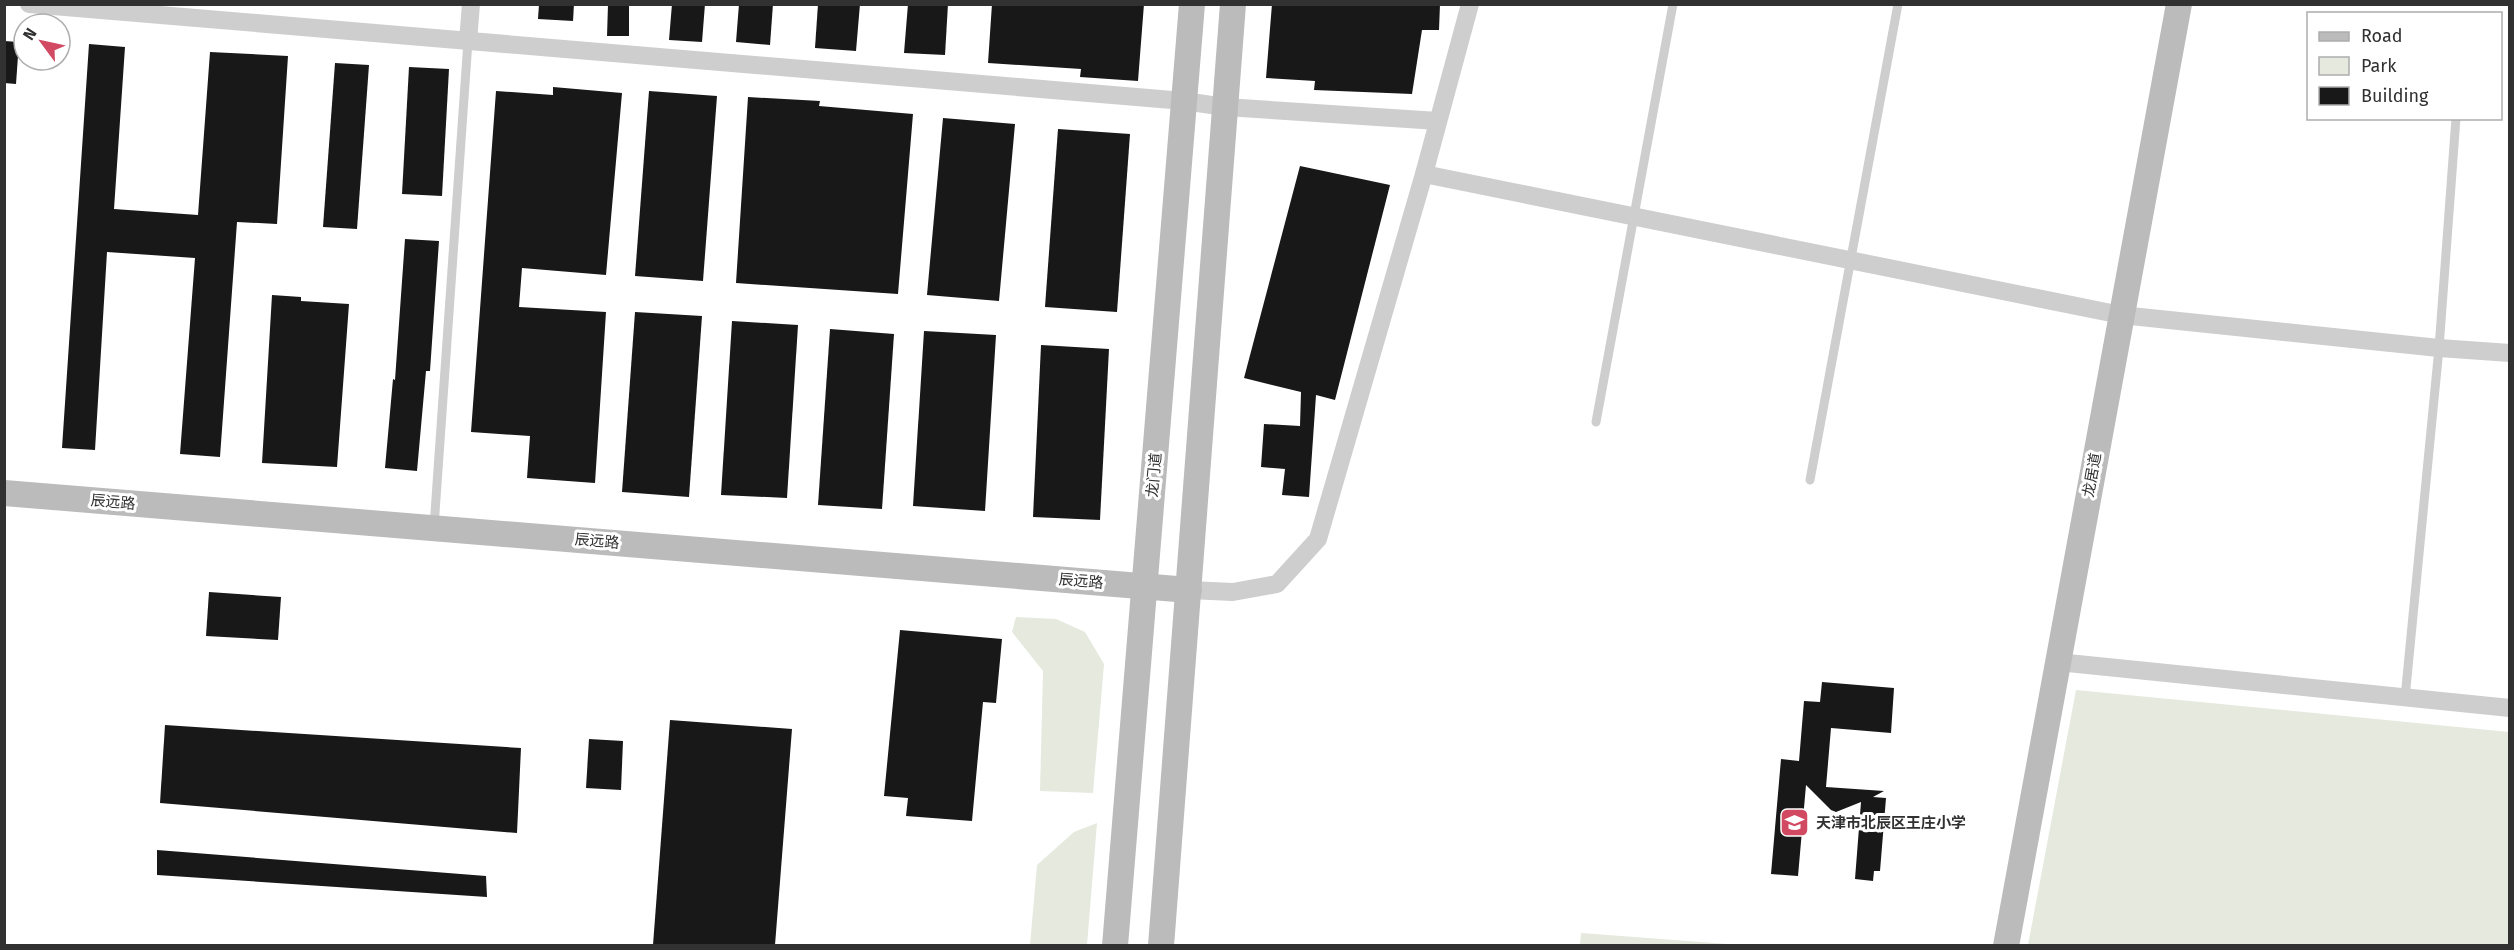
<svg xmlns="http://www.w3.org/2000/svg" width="2514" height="950" font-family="'Fira Sans','Noto Sans SC',sans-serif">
	<rect width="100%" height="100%" fill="#fff"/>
	<!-- green -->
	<g fill="#e5e9de">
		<path d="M1016,617L1056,619L1085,632L1104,664L1093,793L1040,791L1043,671L1012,632Z"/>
		<path d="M2076,690L2509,732V945H2028Z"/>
		<path d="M1097,823L1087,945H1030L1037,865L1074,832Z"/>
		<path d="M1581,933L1741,945H1580Z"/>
	</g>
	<!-- building -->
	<g fill="#181818">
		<path d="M539,4H574L573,21L538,19Z"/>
		<path d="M608,4H629V36H607Z"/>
		<path d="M672,4H705L702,42L669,40Z"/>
		<path d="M739,4H773L770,45L736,42Z"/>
		<path d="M818,4H860L856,51L815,48Z"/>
		<path d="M908,4H948L945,55L904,53Z"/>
		<path d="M992,4H1144L1138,81L1080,77L1081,69L988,63Z"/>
		<path d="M1272,4H1440L1439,30H1422L1412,94L1314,90L1315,81L1266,78Z"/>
		<path d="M4,41L19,42L16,84L4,83Z"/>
		<path d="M89,44L125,47L114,209L198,215L210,52L288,56L277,224L237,222L220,457L180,454L195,258L107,252L95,450L62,448Z"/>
		<path d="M335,63L369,65L357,229L323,227Z"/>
		<path d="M409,67L449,69L442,196L402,194Z"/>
		<path d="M553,87L622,93L606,275L522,268L519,307L606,312L595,483L527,478L530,436L471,432L496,91L553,95Z"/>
		<path d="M649,91L717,96L703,281L635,276Z"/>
		<path d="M748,97L820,101L819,106L913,114L898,294L736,283Z"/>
		<path d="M943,118L1015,124L999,301L927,295Z"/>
		<path d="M1058,129L1130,134L1117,312L1045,307Z"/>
		<path d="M1300,166L1390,185L1335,400L1316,395L1309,497L1282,495L1285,469L1261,467L1264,424L1300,426L1301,392L1244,378Z"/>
		<path d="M405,239L439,241L430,371H426L417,471L385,468L393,379L395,380Z"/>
		<path d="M272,295L301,297V301L349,304L337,467L262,463Z"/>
		<path d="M635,312L702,316L689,497L622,492Z"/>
		<path d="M732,321L798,325L787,498L721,495Z"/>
		<path d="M830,329L894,334L882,509L818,505Z"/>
		<path d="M924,331L996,335L985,511L913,506Z"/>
		<path d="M1041,345L1109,349L1100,520L1033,517Z"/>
		<path d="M209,592L281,597L278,640L206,636Z"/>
		<path d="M900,630L1002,639L996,703L983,702L972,821L906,816L908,798L884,796Z"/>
		<path d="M1822,682L1894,688L1891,733L1831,728L1826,787L1884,791L1873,797L1886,798L1880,871H1874L1873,881L1855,879L1861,802L1836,812L1831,810L1806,785L1798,876L1771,874L1781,759L1799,761L1804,701L1820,702Z"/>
		<path d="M670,720L792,729L775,945H653Z"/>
		<path d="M165,725L521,748L517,833L160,803Z"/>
		<path d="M589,739L623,741L621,790L586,788Z"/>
		<path d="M157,850L486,876L487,897L157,875Z"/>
	</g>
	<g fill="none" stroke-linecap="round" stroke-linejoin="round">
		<!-- lane -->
		<g stroke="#cecece" stroke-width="9">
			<path d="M1596,422L1673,4"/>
			<path d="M1810,480L1898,4"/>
			<path d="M434,527L468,41"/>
			<path d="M2405,698L2439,348L2456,118"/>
		</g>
		<!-- street -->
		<g stroke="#cecece" stroke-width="18">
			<path d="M29,4L1184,101L1225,107L1438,121"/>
			<path d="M468,41L471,4"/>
			<path d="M1424,174L2121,315L2439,348L2510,353"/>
			<path d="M1189,590L1233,592L1277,584L1318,539L1424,174L1470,4"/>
			<path d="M2058,662L2510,708"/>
		</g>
		<!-- secondary -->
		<g stroke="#bbb" stroke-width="26">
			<path d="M4,493L1189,590"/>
			<path d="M1115,946L1192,4"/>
			<path d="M1161,946L1233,4"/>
			<path d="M2006,946L2179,4"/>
		</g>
	</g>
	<!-- icons -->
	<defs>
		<symbol id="school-square" viewBox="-11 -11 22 22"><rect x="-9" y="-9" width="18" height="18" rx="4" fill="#d24962" stroke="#fff"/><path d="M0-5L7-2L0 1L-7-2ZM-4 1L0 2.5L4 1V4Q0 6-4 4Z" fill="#fff"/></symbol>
	</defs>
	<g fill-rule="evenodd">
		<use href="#school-square" x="1778" y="806" width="33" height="33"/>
	</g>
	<g text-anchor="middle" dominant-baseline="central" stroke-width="6" stroke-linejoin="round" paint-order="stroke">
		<!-- street labels -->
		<g font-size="15" fill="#313131" stroke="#fff">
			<text transform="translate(1154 475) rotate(-85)">龙门道</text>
			<text transform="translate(2092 475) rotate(-80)">龙居道</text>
			<text transform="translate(113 502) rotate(5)">辰远路</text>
			<text transform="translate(597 541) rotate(5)">辰远路</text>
			<text transform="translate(1081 581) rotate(5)">辰远路</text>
		</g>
		<!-- poi labels -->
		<g font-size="15" font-weight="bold" fill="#313131" stroke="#fff" text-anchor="start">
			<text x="1816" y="823">天津市北辰区王庄小学</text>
		</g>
	</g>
	<!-- border -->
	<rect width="2514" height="950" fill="none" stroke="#313131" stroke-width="12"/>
	<!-- legend -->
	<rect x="2307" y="12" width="195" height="108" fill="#ffffff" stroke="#adadad" stroke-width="1.5"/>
	<rect x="2319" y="32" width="30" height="9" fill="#bbbbbb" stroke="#adadad" stroke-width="1.5"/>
	<text x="2361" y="42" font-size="18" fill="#313131">Road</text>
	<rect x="2319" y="57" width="30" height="18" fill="#e5e9de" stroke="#adadad" stroke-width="1.5"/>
	<text x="2361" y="72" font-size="18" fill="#313131">Park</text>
	<rect x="2319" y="87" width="30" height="18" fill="#181818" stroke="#adadad" stroke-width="1.5"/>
	<text x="2361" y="102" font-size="18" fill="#313131">Building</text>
	<!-- north arrow -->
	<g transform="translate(42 42) rotate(303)"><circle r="28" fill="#ffffff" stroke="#adadad" stroke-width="1.5"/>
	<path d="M0-4.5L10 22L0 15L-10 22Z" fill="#d24962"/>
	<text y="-9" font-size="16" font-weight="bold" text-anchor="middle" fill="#313131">N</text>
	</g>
</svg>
